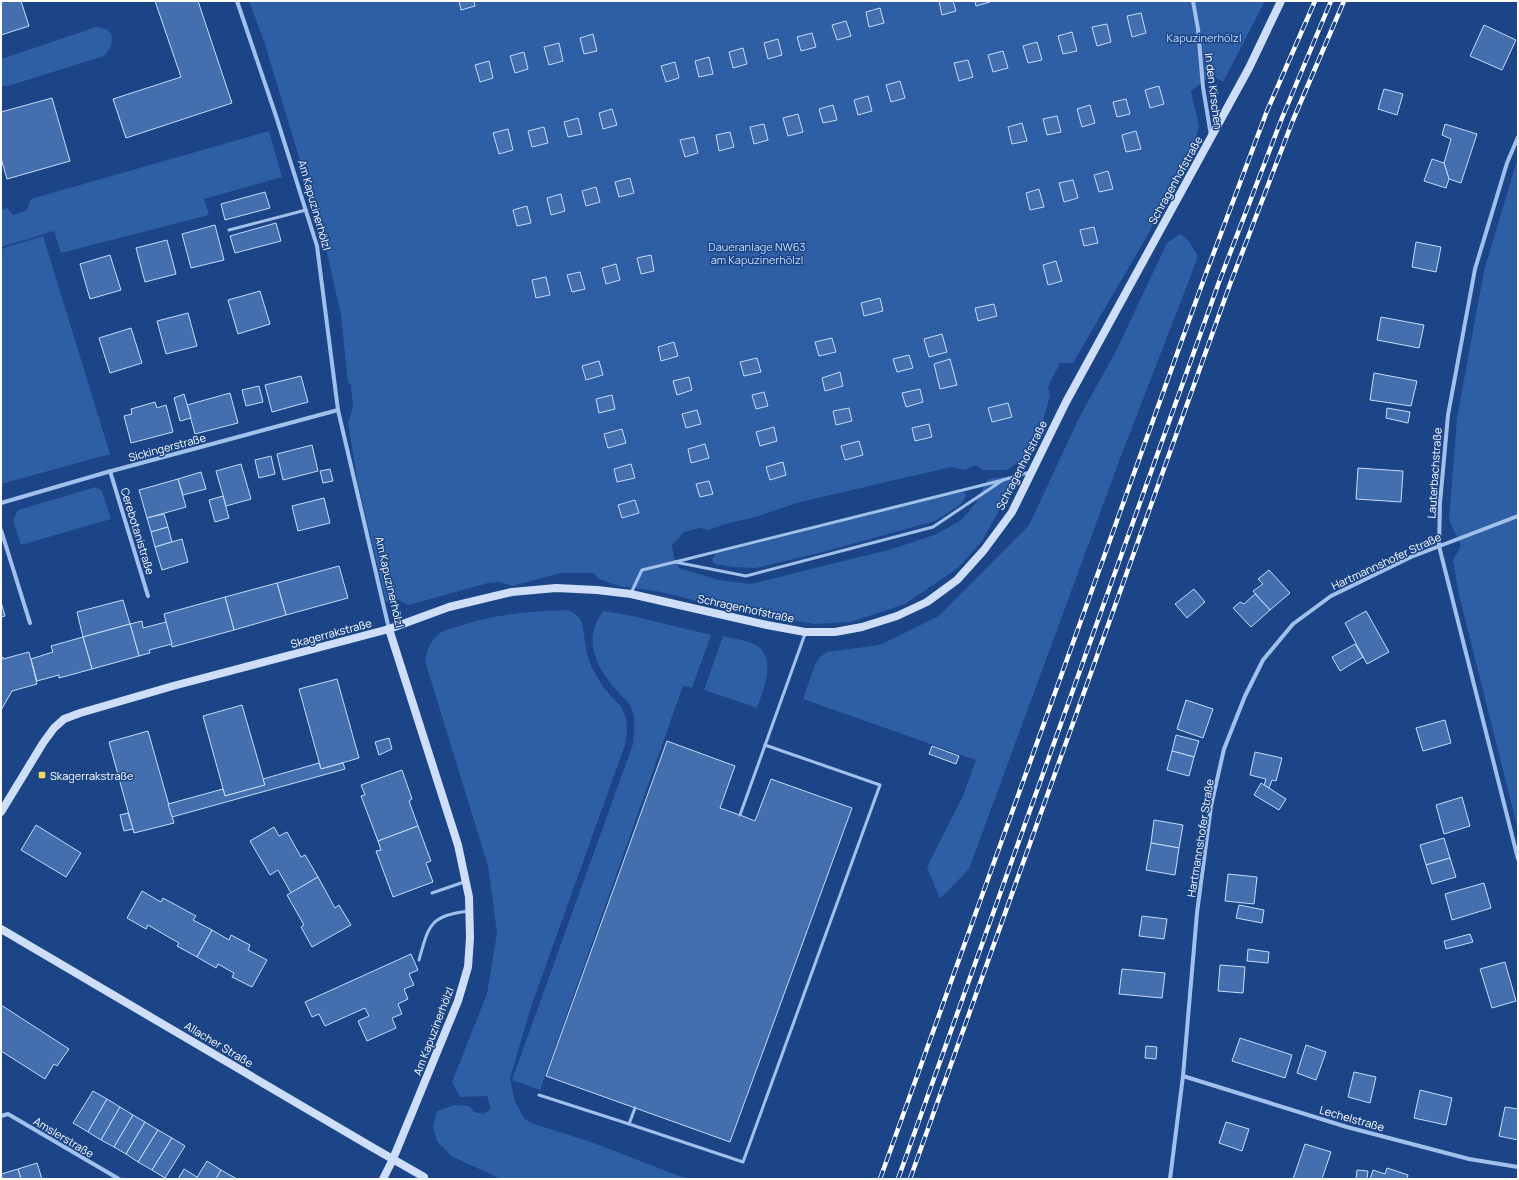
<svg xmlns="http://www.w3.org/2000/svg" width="1519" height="1180" font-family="Manrope,sans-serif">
	<rect width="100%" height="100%" fill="#1b4586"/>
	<!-- green -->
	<g fill="#2e5ea4">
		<path d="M249,1H1265L1223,82L1212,75L1191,91L1199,126L1192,154L1147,236L1073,363H1060L1048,387L1050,396L1035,448L1023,459L1007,470H982L976,465L964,470L951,467L796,503L756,517L725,524L709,530L700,528L684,532L672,545L674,559L679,568L718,580L751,584L892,549L937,534L961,520L975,504L988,479L1009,476L1013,485L982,541L958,568L905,604L851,622L815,624L771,617L704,603L661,592L619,586L599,579L594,573H561L512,586L500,582L488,583L408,605L399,600L386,602L358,484L348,423L353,407L351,384L348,383L341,315L325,244L264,41Z"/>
		<path d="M96,27C116,28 116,44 104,56L8,86H1V59Z"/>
		<path d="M269,131L282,177L204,199L209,215L61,253L54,231L1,247V210L7,208L13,215L27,210L31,199Z"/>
		<path d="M1518,157V830L1459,595L1453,560L1461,546L1449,520L1457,418L1484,271Z"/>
		<path d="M1180,234L1188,240L1198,256L1188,283L1121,456L969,869L940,899L927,867L963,796L976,760L803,699L815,665L819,658L827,652L880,645L939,616L1029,525L1080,416L1116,351L1167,243Z"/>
		<path d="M43,236L110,454L1,484V249Z"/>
		<path d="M96,487L102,491L111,519L21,545L13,520L18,510Z"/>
		<path d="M965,492L966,496L961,504L935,521L823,552L756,568L732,567L715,564L712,560L715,554L947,495Z"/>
		<path d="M568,610L578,616L582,622L587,655L592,668L603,687L622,708L626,718L627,729L625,745L531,1007L510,1078L515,1102L525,1119L534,1124L591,1142L687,1179H501L451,1156L437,1141L433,1127L437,1111L454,1105L469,1106L474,1112L483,1114L491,1109L487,1096L460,1097L452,1082L487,994L497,933L488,866L425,661C427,650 430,641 439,634C443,630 450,629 456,627C492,614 530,611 568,610Z"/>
		<path d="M603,611L628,615L711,635L692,688L683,686L540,1090L512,1080L633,744C634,733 636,721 632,710C630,702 622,697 617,691C596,667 582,641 603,611Z"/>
		<path d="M723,636C733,639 747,640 756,645C778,658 763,690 757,708L704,690Z"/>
	</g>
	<!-- building -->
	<g fill="#436faf" stroke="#c7dbf9">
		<path d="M1,1H21L29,26L1,35Z"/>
		<path d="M155,1H198L232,103L126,138L113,99L181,77Z"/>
		<path d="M459,1H474L475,6L461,10Z"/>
		<path d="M939,1H953L956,11L942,15Z"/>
		<path d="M975,1H990V2L976,6Z"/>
		<path d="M880,8L884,23L869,27L866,12Z"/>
		<path d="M1141,13L1146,33L1132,37L1127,16Z"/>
		<path d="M846,21L851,36L837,40L832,25Z"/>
		<path d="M1107,24L1111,42L1097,46L1092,27Z"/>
		<path d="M1484,25L1516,40L1502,70L1470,56Z"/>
		<path d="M1072,32L1077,51L1063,54L1058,36Z"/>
		<path d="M812,33L816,47L801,51L797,37Z"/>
		<path d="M593,34L597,51L584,54L580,38Z"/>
		<path d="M778,39L782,55L768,59L764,43Z"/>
		<path d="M1037,42L1042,60L1028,63L1023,46Z"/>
		<path d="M559,43L563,61L549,65L544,47Z"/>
		<path d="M743,48L747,64L733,68L729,52Z"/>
		<path d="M1003,51L1008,68L993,72L988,55Z"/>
		<path d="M524,52L528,69L515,73L510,56Z"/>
		<path d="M709,57L713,74L699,77L695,61Z"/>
		<path d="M968,60L973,77L959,81L954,63Z"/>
		<path d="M489,61L493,78L480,82L475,65Z"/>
		<path d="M675,62L679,78L666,82L661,66Z"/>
		<path d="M900,81L905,98L891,102L886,85Z"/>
		<path d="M1159,86L1164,104L1150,108L1145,90Z"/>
		<path d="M1384,89L1403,94L1397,115L1378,109Z"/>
		<path d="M868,96L872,111L858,115L854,100Z"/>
		<path d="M52,98L70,161L7,179L1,158V112Z"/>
		<path d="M1126,99L1130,114L1117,117L1113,102Z"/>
		<path d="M833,105L837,120L823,123L819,109Z"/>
		<path d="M1090,105L1095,123L1082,127L1077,109Z"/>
		<path d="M612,109L617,125L603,129L599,113Z"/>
		<path d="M798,114L803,132L788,136L783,118Z"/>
		<path d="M1057,116L1061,132L1047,135L1043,119Z"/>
		<path d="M578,118L582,134L568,137L564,122Z"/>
		<path d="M1022,123L1027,141L1012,144L1008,127Z"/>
		<path d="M764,124L768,140L754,144L750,127Z"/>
		<path d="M1445,124L1477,134L1461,183L1449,179L1444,163L1451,139L1442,135Z"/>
		<path d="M544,127L548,143L532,147L528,131Z"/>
		<path d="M508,129L513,150L499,154L493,133Z"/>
		<path d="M1136,131L1141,149L1126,152L1122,135Z"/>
		<path d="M730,132L734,147L719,151L716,135Z"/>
		<path d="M694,137L698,153L685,157L680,140Z"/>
		<path d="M1432,159L1444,163L1449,179L1446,188L1424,181Z"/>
		<path d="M1108,171L1113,189L1099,192L1094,175Z"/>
		<path d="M630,178L634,193L619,197L615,182Z"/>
		<path d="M1073,180L1078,198L1064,202L1059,183Z"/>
		<path d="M596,187L600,202L586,206L582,191Z"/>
		<path d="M1039,189L1044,207L1030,210L1026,193Z"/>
		<path d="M265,192L270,208L225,220L221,204Z"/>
		<path d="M561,194L565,211L551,215L547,198Z"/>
		<path d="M527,206L531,223L517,226L513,210Z"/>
		<path d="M276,223L281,241L235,253L230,236Z"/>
		<path d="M215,225L224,260L191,268L182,234Z"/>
		<path d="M1094,227L1098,243L1084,246L1080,230Z"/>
		<path d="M167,240L176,274L145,282L136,248Z"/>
		<path d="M1416,242L1441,247L1436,272L1412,267Z"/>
		<path d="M110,255L121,290L90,299L80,264Z"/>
		<path d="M651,255L654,271L641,274L637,258Z"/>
		<path d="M1056,261L1062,281L1048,285L1043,265Z"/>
		<path d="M616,264L620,280L606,284L602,268Z"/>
		<path d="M580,272L585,289L572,292L567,275Z"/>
		<path d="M546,277L550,295L536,298L532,280Z"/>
		<path d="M260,291L270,324L238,334L228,300Z"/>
		<path d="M880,298L883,311L864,316L861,303Z"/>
		<path d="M994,304L997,316L978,321L975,308Z"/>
		<path d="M188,313L197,346L166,354L157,321Z"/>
		<path d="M1381,317L1424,325L1419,348L1377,340Z"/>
		<path d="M131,328L142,363L110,373L99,338Z"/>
		<path d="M942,334L947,352L929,357L924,339Z"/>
		<path d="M832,338L836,352L819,356L815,342Z"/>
		<path d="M674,342L678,356L661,361L658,347Z"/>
		<path d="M909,355L913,368L897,372L893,359Z"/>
		<path d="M757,358L761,372L744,376L740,362Z"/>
		<path d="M950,359L957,385L940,389L934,364Z"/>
		<path d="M599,361L603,375L586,380L582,366Z"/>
		<path d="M840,372L843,386L825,391L822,378Z"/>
		<path d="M1374,373L1417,381L1411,406L1370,400Z"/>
		<path d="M301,376L308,402L272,412L265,385Z"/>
		<path d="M689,377L692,390L677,395L673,381Z"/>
		<path d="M259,386L263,402L246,406L242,390Z"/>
		<path d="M920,389L923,402L906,407L902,393Z"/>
		<path d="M764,392L768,406L756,409L752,395Z"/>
		<path d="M230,393L238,423L195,434L187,405Z"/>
		<path d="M184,394L191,418L180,421L174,398Z"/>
		<path d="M612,395L615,409L599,413L596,399Z"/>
		<path d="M155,402L157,408L166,405L173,432L131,443L124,416L132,414L131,409Z"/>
		<path d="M1008,403L1012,417L992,422L988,408Z"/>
		<path d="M849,408L852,421L836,425L833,411Z"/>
		<path d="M1387,408L1410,412L1408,423L1386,418Z"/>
		<path d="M697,410L701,424L686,428L682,414Z"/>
		<path d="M929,424L932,437L915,441L912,428Z"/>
		<path d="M774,427L777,441L760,446L756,432Z"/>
		<path d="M622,429L626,443L608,448L604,434Z"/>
		<path d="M859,441L863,455L845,460L841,446Z"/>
		<path d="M705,444L709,458L691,463L688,449Z"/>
		<path d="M312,445L318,471L283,480L277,454Z"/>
		<path d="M271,456L275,474L259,478L255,460Z"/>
		<path d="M783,462L786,475L770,480L766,467Z"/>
		<path d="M241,464L251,499L226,506L216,471Z"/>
		<path d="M631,464L635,478L617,482L614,469Z"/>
		<path d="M1358,468L1403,471L1401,502L1356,499Z"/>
		<path d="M330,469L333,481L323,483L320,471Z"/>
		<path d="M201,472L206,489L183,495L178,479Z"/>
		<path d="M178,479L186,507L147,518L139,490Z"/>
		<path d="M709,481L713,494L700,497L696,484Z"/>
		<path d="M223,496L229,518L215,522L209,500Z"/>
		<path d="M324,498L330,523L298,531L292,506Z"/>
		<path d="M635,500L639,513L622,518L618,505Z"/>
		<path d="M164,514L168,527L151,532L147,518Z"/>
		<path d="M168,527L172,542L155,547L151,532Z"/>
		<path d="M182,539L188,562L162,570L155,547Z"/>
		<path d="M339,566L348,598L286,615L277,583Z"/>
		<path d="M1269,570L1290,593L1270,610L1253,591L1263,584L1258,579Z"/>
		<path d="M277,583L286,615L234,630L225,597Z"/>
		<path d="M1194,589L1205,602L1187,618L1175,604Z"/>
		<path d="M1255,594L1270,610L1251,627L1233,608L1240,602L1244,604Z"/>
		<path d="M225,597L234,630L172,647L164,614Z"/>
		<path d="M123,600L130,624L83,637L77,612Z"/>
		<path d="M1,602L5,616L1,617Z"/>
		<path d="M1366,611L1389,652L1367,664L1345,623Z"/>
		<path d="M142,621L143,628L166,622L172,644L149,650L150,653L139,656L130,624Z"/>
		<path d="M130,624L139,656L92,669L83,637Z"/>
		<path d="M83,637L92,669L59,678V675L37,681L31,659L53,652L51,646Z"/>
		<path d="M1355,644L1363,657L1340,671L1332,657Z"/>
		<path d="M29,652L37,684L12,691L1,710V658L3,657V659Z"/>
		<path d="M337,679L359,758L321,769L299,689Z"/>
		<path d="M1186,700L1213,709L1203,738L1177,729Z"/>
		<path d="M242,705L265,785L225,796L203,716Z"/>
		<path d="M1445,720L1451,743L1423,751L1416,728Z"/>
		<path d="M148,731L174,823L134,833L109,742Z"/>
		<path d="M1176,735L1199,741L1194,757L1172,751Z"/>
		<path d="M389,738L392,749L379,755L375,742Z"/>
		<path d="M667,741L735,766L720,808L740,815L755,821L771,779L852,808L730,1142L546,1076Z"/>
		<path d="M932,746L959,756L956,764L929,754Z"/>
		<path d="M1172,751L1194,757L1189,776L1167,770Z"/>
		<path d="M1255,752L1282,758L1276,781L1272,780L1269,788L1264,785L1266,779L1250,775Z"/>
		<path d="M319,763L321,769L343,763L345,769L172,817L168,804L223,789L225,796L265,785L263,779Z"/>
		<path d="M402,770L412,799L409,801L418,826L378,841L361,796L365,795L361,785Z"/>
		<path d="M1261,783L1286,799L1279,810L1254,795Z"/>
		<path d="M1462,797L1470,826L1444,834L1436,805Z"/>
		<path d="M128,813L133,829L124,831L120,815Z"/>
		<path d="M1154,820L1183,825L1179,848L1151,843Z"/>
		<path d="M36,825L81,853L66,877L21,850Z"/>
		<path d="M418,826L431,861L426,863L433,882L393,897L376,851L381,850L378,841Z"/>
		<path d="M274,827L279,836L287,832L301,857L305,855L318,877L291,893L278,870L270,875L250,841Z"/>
		<path d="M1444,838L1450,858L1426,865L1420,845Z"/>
		<path d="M1151,843L1179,848L1175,875L1146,870Z"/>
		<path d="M1450,858L1456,877L1432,884L1426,865Z"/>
		<path d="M1228,874L1257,877L1254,904L1225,901Z"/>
		<path d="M318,877L335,908L339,905L351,925L312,947L301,927L304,925L287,895Z"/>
		<path d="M1484,883L1491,908L1452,920L1445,894Z"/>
		<path d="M142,891L161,902L163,898L196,916L193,920L212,930L197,957L177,946L179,943L165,935L148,925L146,929L127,918Z"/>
		<path d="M1239,905L1264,910L1262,923L1236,918Z"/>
		<path d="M1142,916L1167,919L1164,939L1139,936Z"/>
		<path d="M212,930L229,940L231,935L250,945L248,950L267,960L252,987L232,977L234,973L225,968L218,964L216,968L197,957Z"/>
		<path d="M1470,934L1473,942L1446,949L1444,941Z"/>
		<path d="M1248,949L1269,952L1268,963L1247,961Z"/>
		<path d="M411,954L418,970L409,974L414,985L404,989L408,999L398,1004L402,1014L392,1018L396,1028L367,1041L358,1021L369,1016L365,1008L325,1026L319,1014L312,1017L305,1002Z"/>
		<path d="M1505,962L1516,1001L1492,1008L1480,969Z"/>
		<path d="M1220,965L1245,967L1243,993L1218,991Z"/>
		<path d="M1122,969L1165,973L1162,998L1119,994Z"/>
		<path d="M1,1005L69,1049L57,1066L54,1064L45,1079L1,1051Z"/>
		<path d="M1240,1038L1292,1055L1285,1078L1232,1061Z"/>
		<path d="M1306,1045L1326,1052L1316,1080L1297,1073Z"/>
		<path d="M1146,1046L1157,1047L1156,1059L1145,1058Z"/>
		<path d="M1354,1072L1376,1077L1370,1103L1348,1097Z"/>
		<path d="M1420,1090L1452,1098L1446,1125L1414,1118Z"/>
		<path d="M93,1091L107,1099L88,1132L73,1123Z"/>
		<path d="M107,1099L120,1107L101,1140L88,1132Z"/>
		<path d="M120,1107L133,1115L114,1147L101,1140Z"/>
		<path d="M1505,1107L1518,1109V1140L1499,1136Z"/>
		<path d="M133,1115L145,1122L126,1154L114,1147Z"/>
		<path d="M145,1122L158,1130L138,1162L126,1154Z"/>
		<path d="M1226,1122L1249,1129L1242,1151L1219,1143Z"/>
		<path d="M158,1130L172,1138L152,1170L138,1162Z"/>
		<path d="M172,1138L185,1146L165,1178L152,1170Z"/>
		<path d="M1305,1144L1331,1152L1322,1179H1293Z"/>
		<path d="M207,1161L221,1170L216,1179H196Z"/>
		<path d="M37,1163L42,1179H21L18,1169Z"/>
		<path d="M1387,1168L1408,1175L1407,1179H1370L1373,1170L1385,1174Z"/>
		<path d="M18,1169L21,1179H2L1,1174Z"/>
		<path d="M184,1169L197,1177L196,1179H178Z"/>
		<path d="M221,1170L237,1179H216Z"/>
		<path d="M1357,1170L1368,1171L1367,1179H1356Z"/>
	</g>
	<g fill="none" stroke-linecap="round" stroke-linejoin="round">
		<!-- lane -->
		<g stroke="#a2c0ec" stroke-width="3">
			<path d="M229,230L306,210"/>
			<path d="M1003,480L933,527L746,576L675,562Z"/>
			<path d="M1003,480L1030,472"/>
			<path d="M631,593L642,570L675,562"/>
			<path d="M740,815L805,634"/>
			<path d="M432,893L464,882"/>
			<path d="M419,960C429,924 430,916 469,911"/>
			<path d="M539,1095L629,1124"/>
			<path d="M635,1108L629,1124L743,1162L880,785L765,745"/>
		</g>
		<!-- street -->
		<g stroke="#a2c0ec" stroke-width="4">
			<path d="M237,1L276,116L317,246L338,410L389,629"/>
			<path d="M1193,1L1198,29L1203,87L1211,136"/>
			<path d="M1518,137L1507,163L1475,269L1448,415L1440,503L1439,546L1518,859"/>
			<path d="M110,471L148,596"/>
			<path d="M1,503L104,473L338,410"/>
			<path d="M1,530L30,623"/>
			<path d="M1183,1076L1347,1127L1469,1159L1518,1167"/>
			<path d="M1,1116L8,1114L119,1179"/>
			<path d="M1170,1179L1183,1076L1197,913L1211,806L1224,749L1245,696L1263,660L1293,624L1331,596L1411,557L1518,516"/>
		</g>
		<!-- secondary -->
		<g stroke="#cedef9" stroke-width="8">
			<path d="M1,812L43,743L54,728L64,719L80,713L173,686L389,629L449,607L512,592L556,588L597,590L631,594L767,625L805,632H835L862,627L897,616L927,602L957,580L984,550L1012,512L1066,402L1249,68L1281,1"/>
			<path d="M1,929L370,1146"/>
			<path d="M383,1179L393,1159L458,1001L468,967L470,938L469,897L458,845L389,629"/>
		</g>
		<defs>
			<g id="rail">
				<path d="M880,1179L1205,276L1267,111L1315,1"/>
				<path d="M898,1179L1219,282L1282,118L1331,1"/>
				<path d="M910,1179L1229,287L1293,120L1344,1"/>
			</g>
		</defs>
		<!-- rail casing -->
		<use href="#rail" stroke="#fff" stroke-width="4.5"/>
		<!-- rail -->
		<use href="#rail" stroke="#1b4586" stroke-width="3" stroke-dasharray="9" stroke-linecap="butt"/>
		<!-- secondary-bridge -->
		<path stroke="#cedef9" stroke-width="8" d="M370,1146L424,1177"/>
	</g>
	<!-- markers -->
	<rect fill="#fdd75e" stroke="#1b4586" stroke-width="1.5" x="38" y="771" width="8" height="8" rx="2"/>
	<g text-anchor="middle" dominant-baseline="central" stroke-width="3" stroke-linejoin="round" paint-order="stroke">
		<!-- park labels -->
		<g font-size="11" fill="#c7dbf9" stroke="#1b4586">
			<text x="1204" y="37">Kapuzinerhölzl</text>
			<text x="757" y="246">Daueranlage NW63<tspan x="757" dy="13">am Kapuzinerhölzl</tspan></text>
		</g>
		<!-- street labels -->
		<g font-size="11" fill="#fff" stroke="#1b4586">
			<text transform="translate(1214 91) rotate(83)">In den Kirschen</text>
			<text transform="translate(1175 180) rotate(-61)">Schragenhofstraße</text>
			<text transform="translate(315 205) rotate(74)">Am Kapuzinerhölzl</text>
			<text transform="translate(167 447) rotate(-15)">Sickingerstraße</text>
			<text transform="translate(1021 465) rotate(-63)">Schragenhofstraße</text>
			<text transform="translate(1434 473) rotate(-86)">Lauterbachstraße</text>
			<text transform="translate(138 531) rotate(73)">Cerebotanistraße</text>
			<text transform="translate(1386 561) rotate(-25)">Hartmannshofer Straße</text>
			<text transform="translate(390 582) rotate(77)">Am Kapuzinerhölzl</text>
			<text transform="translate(746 608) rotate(12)">Schragenhofstraße</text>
			<text transform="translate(331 633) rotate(-15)">Skagerrakstraße</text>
			<text transform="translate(1200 838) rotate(-81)">Hartmannshofer Straße</text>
			<text transform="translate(433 1031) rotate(-69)">Am Kapuzinerhölzl</text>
			<text transform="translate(219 1044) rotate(31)">Allacher Straße</text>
			<text transform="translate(1352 1118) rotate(16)">Lechelstraße</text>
			<text transform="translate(64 1137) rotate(31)">Amslerstraße</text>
		</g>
		<!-- poi labels -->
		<g font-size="11" fill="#fff" stroke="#1b4586" text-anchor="start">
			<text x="50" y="775">Skagerrakstraße</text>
		</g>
	</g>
	<!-- border -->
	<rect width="1519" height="1180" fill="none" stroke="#ffffff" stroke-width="4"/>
</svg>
